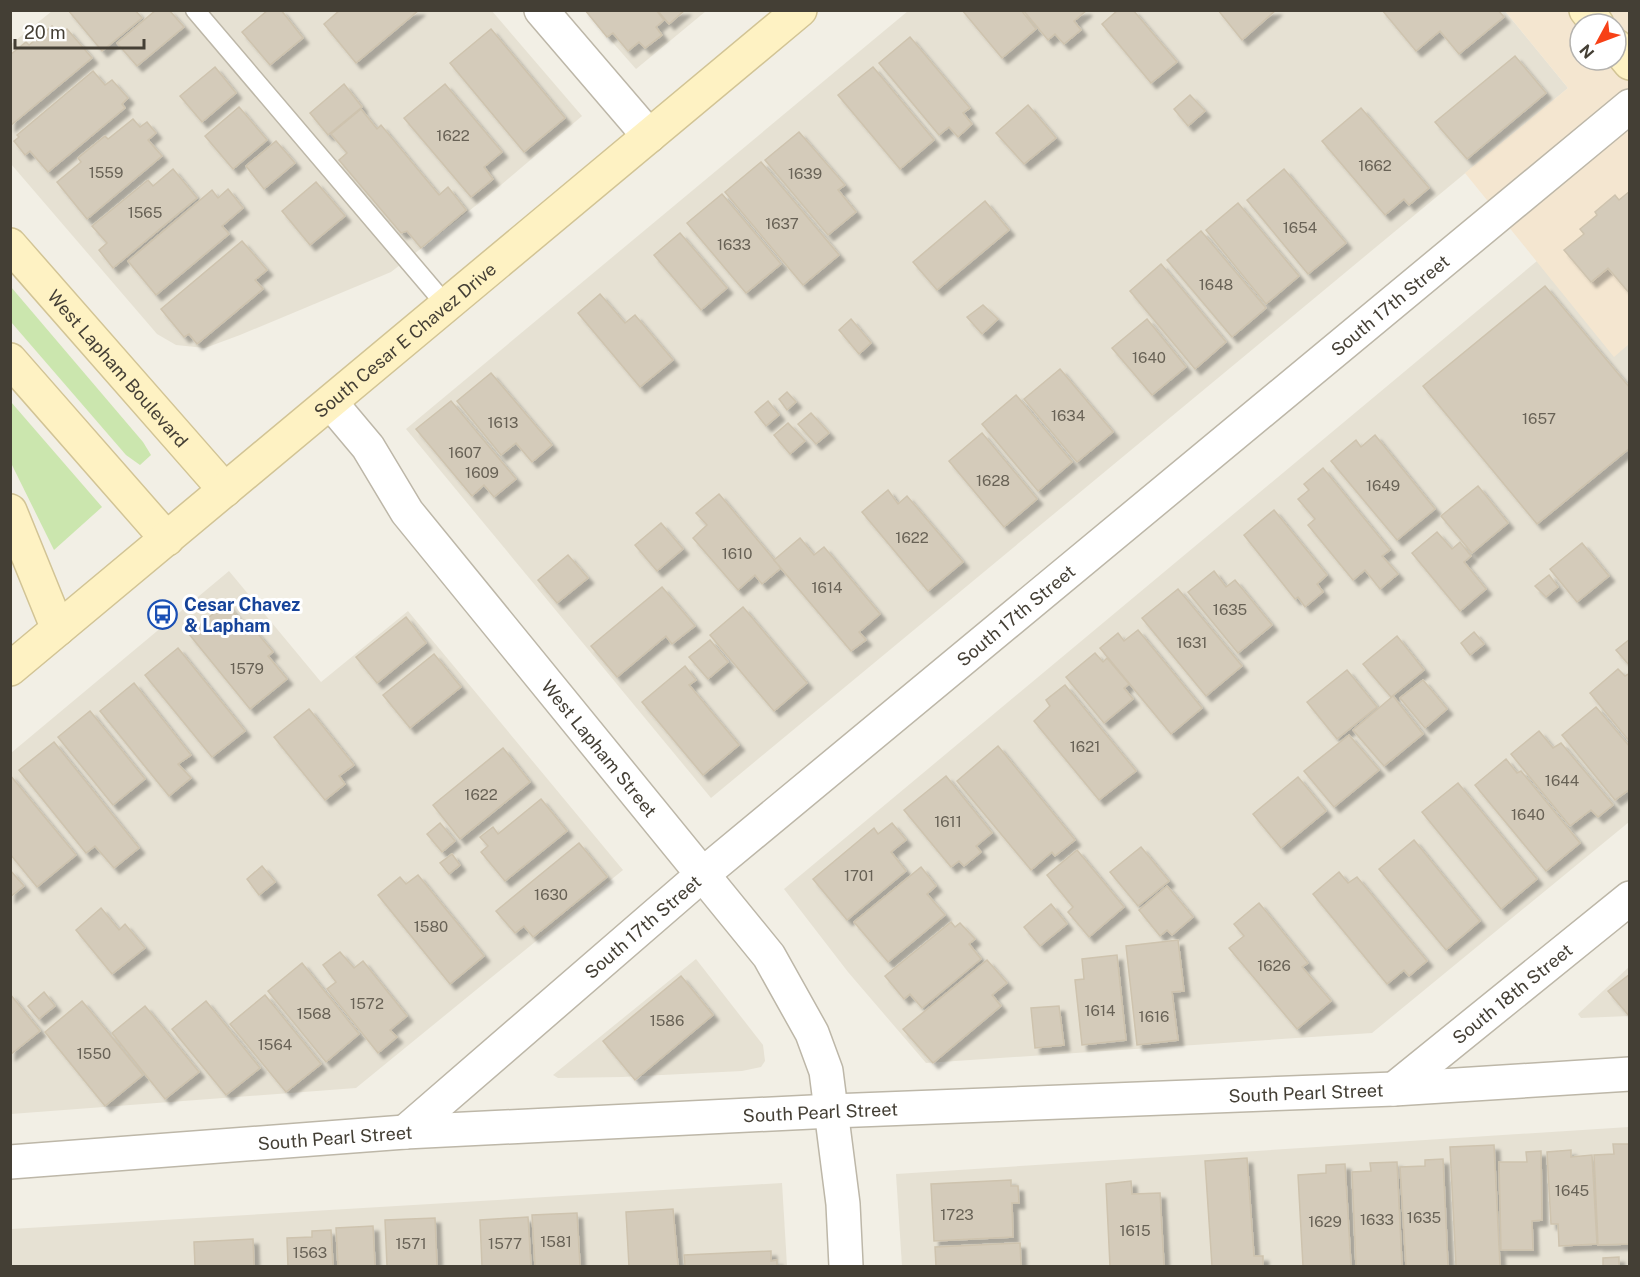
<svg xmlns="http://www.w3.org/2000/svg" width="1640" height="1277" font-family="'Public Sans',sans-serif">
	<defs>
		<filter id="shadow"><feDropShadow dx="5.5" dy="5.5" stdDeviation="1.5" flood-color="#0004"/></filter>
	</defs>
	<rect width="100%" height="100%" fill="#f2efe5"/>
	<!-- residential -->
	<g fill="#e6e1d3">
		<path d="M52,11H492L582,116L488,196L391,272L240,335L205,348L176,345L157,334L11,164L10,45Z"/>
		<path d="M585,11H706L636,69Z"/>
		<path d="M908,11H1505L1568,88L711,798L406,429Z"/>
		<path d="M1537,261L1614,356L1629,343V822L1372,1033L926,1063L848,972L784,889Z"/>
		<path d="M229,571L321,682L408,611L623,870L356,1088L11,1114V753Z"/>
		<path d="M696,959L763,1045L765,1061L761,1067L742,1071L622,1077L558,1078L553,1075Z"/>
		<path d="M1629,967V1016L1581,1018L1578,1014Z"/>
		<path d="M1629,1127V1266H902L896,1174Z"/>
		<path d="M782,1183L787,1266H11V1229Z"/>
	</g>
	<!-- commercial -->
	<path fill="#f4e6d0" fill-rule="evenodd" d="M1505,11H1629V344L1614,357L1465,173L1568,88ZM1580,24H1616V60H1580Z"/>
	<!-- green -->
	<g fill="#cbe6ae">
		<path d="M11,287L143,442L151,455L140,465L126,455L11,322Z"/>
		<path d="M11,402L102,507L54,550L11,463Z"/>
	</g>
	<!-- building -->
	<g fill="#d4cbba" stroke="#cec3ae" stroke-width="1.5" filter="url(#shadow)">
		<path d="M68,10H135L142,18L102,51Z"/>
		<path d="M156,10H169L184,27L137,66L117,43Z"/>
		<path d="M268,10H281L303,38L270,65L242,32Z"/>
		<path d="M340,10H419L356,63L324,24Z"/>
		<path d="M585,10H656L664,20L656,27L662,35L645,48L639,42L628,51L613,33L607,37Z"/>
		<path d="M657,10H685L669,24Z"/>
		<path d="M962,10H1021L1036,29L1002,58Z"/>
		<path d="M1023,10H1086V11L1074,21L1081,30L1064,44L1055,34L1048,40Z"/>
		<path d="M1118,10H1133L1177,62L1151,83L1102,24Z"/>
		<path d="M1218,10H1276L1242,40Z"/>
		<path d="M1382,10H1498L1504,17L1459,54L1440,31L1416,51Z"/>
		<path d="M52,26L60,35L67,29L92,58L10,126V55L26,42L29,45Z"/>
		<path d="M491,29L565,118L524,152L450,63Z"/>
		<path d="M910,37L970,108L963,113L972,124L958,137L949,127L939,135L879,63Z"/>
		<path d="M1515,56L1546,93L1467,159L1435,122Z"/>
		<path d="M215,67L236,93L202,122L180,96Z"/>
		<path d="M873,67L934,140L900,169L838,95Z"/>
		<path d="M93,71L105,85L112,80L128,98L122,104L125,108L48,172L30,151L25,155L14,141L19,137L17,135Z"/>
		<path d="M344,84L362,107L328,135L310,113Z"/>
		<path d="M445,84L502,152L484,167L493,179L471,197L404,118Z"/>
		<path d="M1190,95L1205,111L1188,126L1174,109Z"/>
		<path d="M1028,105L1056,138L1024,164L996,133Z"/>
		<path d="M239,107L267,140L233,169L205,136Z"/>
		<path d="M1361,108L1429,188L1409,205L1404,199L1385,215L1322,141Z"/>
		<path d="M361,109L377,129L381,125L439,195L448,187L466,210L421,248L407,231L401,233L339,160L347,153L331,134Z"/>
		<path d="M133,119L140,127L147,122L156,133L148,140L162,156L87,219L57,182L81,162L78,158L105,136L108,139Z"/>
		<path d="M799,132L845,185L838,190L856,212L828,235L765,160Z"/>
		<path d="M276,141L295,163L264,189L246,166Z"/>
		<path d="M761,162L839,255L803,285L725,192Z"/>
		<path d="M173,169L197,198L113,268L99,250L107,243L92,226L148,180L153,186Z"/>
		<path d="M1284,169L1346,243L1308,274L1247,200Z"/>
		<path d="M316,182L345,216L310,245L282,211Z"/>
		<path d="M228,189L243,208L222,226L229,234L156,295L128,261L212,190L218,198Z"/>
		<path d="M1630,191V294L1608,268L1591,282L1564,250L1584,234L1580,229L1597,215L1595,212L1615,195L1619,200Z"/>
		<path d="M722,194L781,264L746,293L687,223Z"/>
		<path d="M985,201L1009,230L937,290L913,262Z"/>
		<path d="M1238,203L1299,276L1266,304L1206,230Z"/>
		<path d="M1201,231L1266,308L1232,337L1167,260Z"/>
		<path d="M680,233L727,288L701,310L654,255Z"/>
		<path d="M242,241L267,270L255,280L263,289L197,344L189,334L184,337L161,309Z"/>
		<path d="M1161,264L1226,342L1195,369L1130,291Z"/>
		<path d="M1545,286L1630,388V448L1537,524L1423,386Z"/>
		<path d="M600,294L625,323L635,315L673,360L640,387L578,313Z"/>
		<path d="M983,305L998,319L982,334L967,317Z"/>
		<path d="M851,319L871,343L859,354L839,330Z"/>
		<path d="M1147,319L1186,367L1152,395L1112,348Z"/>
		<path d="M1060,369L1113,432L1077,462L1024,399Z"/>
		<path d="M491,373L552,445L532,462L516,443L501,455L457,401Z"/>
		<path d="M787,392L796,402L787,410L779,399Z"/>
		<path d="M1016,395L1072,462L1038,491L982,424Z"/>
		<path d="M451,401L516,479L494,497L484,485L472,496L416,429Z"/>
		<path d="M768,401L779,415L766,426L755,412Z"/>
		<path d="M811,413L829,433L816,444L798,424Z"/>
		<path d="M788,423L805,441L790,454L774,435Z"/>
		<path d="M982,433L1037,499L1004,527L949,461Z"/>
		<path d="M1375,435L1435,509L1397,540L1331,461L1356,440L1361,447Z"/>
		<path d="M1323,468L1390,550L1382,556L1398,574L1380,589L1365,570L1353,580L1308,525L1315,519L1298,499L1309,490L1304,484Z"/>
		<path d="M1478,486L1508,523L1472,553L1441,516Z"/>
		<path d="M888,490L898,504L907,496L963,562L928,591L862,512Z"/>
		<path d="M719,494L781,568L762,584L755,575L738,590L693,538L707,525L696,513Z"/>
		<path d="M1274,510L1327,575L1317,584L1323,592L1305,607L1298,597L1295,599L1244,535Z"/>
		<path d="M661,523L683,549L657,571L635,545Z"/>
		<path d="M1437,532L1452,549L1460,542L1471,556L1464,562L1486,589L1460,611L1412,553Z"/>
		<path d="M800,538L814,555L824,547L880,614L859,632L866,640L851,651L774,560Z"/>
		<path d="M1582,543L1609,576L1577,602L1550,569Z"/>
		<path d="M568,555L588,578L557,603L538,580Z"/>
		<path d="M1214,571L1226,587L1235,580L1272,625L1238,653L1188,592Z"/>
		<path d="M1549,575L1558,587L1546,597L1535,586Z"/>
		<path d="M662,587L695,626L672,644L666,636L617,677L591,646Z"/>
		<path d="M1178,589L1242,666L1206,696L1142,618Z"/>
		<path d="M226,603L244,625L248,622L273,652L268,656L287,679L250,709L189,634Z"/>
		<path d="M743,607L807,683L774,711L710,635Z"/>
		<path d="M406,617L426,643L377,683L356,657Z"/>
		<path d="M1138,630L1202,708L1171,734L1100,648L1118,633L1124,641Z"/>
		<path d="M1474,632L1484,644L1470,655L1461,643Z"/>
		<path d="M1397,636L1424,670L1391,697L1363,664Z"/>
		<path d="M1630,639V666L1616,650Z"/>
		<path d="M710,640L728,662L708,679L689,657Z"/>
		<path d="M178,648L245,731L212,757L145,675Z"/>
		<path d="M1095,653L1103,662L1107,658L1129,684L1124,688L1133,699L1104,723L1066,677Z"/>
		<path d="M434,654L461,687L410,728L383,695Z"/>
		<path d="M685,666L696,680L689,685L739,745L703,775L642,702Z"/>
		<path d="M1618,669L1625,676L1630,673V742L1590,693Z"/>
		<path d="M1347,670L1377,707L1337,739L1307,702Z"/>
		<path d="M1423,680L1447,709L1425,728L1400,698Z"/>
		<path d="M134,683L191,755L178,764L191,778L169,796L100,711Z"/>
		<path d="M1065,685L1136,771L1099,800L1034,721L1050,706L1046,700Z"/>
		<path d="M1393,696L1423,734L1384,766L1353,730Z"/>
		<path d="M1596,707L1630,747V789L1615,800L1562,735Z"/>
		<path d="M309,709L354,765L339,776L345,784L325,800L274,737Z"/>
		<path d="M90,711L145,779L113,805L58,737Z"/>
		<path d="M1539,731L1553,748L1561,743L1613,805L1598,817L1591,810L1570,826L1511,754Z"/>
		<path d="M1349,735L1379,770L1334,807L1304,771Z"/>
		<path d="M54,742L139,848L114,868L95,846L86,853L19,770Z"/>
		<path d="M998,746L1075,840L1055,856L1052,852L1031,870L957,781Z"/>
		<path d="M503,748L530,782L460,839L433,805Z"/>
		<path d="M1506,759L1517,773L1521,771L1580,843L1546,871L1475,785Z"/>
		<path d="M10,775L76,855L37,887L10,854Z"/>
		<path d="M946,776L992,833L976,846L981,852L964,866L959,861L951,867L904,810Z"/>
		<path d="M1298,777L1326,811L1281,848L1253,814Z"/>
		<path d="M1458,783L1537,879L1501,909L1422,812Z"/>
		<path d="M541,799L567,831L505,881L481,852L488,846L480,837L493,827L498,834Z"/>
		<path d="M440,823L455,841L442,852L427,834Z"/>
		<path d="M892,823L906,840L891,852L906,871L847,920L813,879L874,828L878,834Z"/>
		<path d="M1414,840L1480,921L1446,950L1379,869Z"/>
		<path d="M579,843L607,877L533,937L524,926L515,933L496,911Z"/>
		<path d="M1141,847L1169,881L1138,906L1110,872Z"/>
		<path d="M1077,850L1124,907L1089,937L1068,912L1073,907L1047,875Z"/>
		<path d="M452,854L460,865L449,874L440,863Z"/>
		<path d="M262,866L275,882L259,895L247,879Z"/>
		<path d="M921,867L936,886L927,894L945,915L888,962L854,922Z"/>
		<path d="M10,870L24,886L10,897Z"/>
		<path d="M1339,872L1348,883L1357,877L1427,961L1409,976L1404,970L1387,984L1313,894Z"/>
		<path d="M418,875L484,956L450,984L378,895L400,877L406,884Z"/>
		<path d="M1167,886L1193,917L1172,935L1167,930L1160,936L1139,910Z"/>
		<path d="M1259,903L1308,963L1302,967L1331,1001L1297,1029L1229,948L1244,936L1234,924Z"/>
		<path d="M1051,904L1067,924L1040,946L1024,927Z"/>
		<path d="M101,908L119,930L125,924L145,948L112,974L76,930Z"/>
		<path d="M951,922L955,927L960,923L975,939L969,944L981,959L922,1008L910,994L904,999L885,976Z"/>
		<path d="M1178,940L1184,991L1172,992L1178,1040L1137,1045L1126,946Z"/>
		<path d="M340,952L354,968L363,961L407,1016L390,1030L397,1037L378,1053L327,989L336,982L323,965Z"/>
		<path d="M1117,955L1126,1040L1082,1045L1075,980L1084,979L1082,959Z"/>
		<path d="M987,960L1007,983L992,995L1001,1006L933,1063L903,1029Z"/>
		<path d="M302,963L359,1034L326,1062L268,991Z"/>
		<path d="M1630,974V1017L1608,991Z"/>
		<path d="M681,976L713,1015L635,1080L603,1041Z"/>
		<path d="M44,992L55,1006L39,1019L28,1006Z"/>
		<path d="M10,994L40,1031L10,1055Z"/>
		<path d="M265,995L321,1064L286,1092L230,1024Z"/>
		<path d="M82,1001L143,1075L105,1106L45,1032Z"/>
		<path d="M206,1001L260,1068L226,1095L172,1029Z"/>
		<path d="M145,1006L199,1072L165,1099L112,1033Z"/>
		<path d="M1059,1006L1064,1045L1035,1048L1031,1008Z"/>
		<path d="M1613,1144H1630V1244L1598,1245L1594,1155L1614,1154Z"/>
		<path d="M1494,1145L1500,1266H1456L1450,1147Z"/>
		<path d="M1571,1150V1157L1592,1155L1597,1244L1559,1246L1558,1224H1551L1547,1152Z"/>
		<path d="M1541,1151L1542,1220L1532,1221L1533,1250H1501L1499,1162H1527L1526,1152Z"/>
		<path d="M1247,1158L1254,1256H1263V1266H1212L1205,1161Z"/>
		<path d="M1443,1159L1448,1266H1406L1400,1167L1425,1166V1160Z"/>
		<path d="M1397,1162L1402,1266H1356L1352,1172L1371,1171L1370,1163Z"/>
		<path d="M1345,1164L1351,1266H1303L1298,1175L1326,1173V1165Z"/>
		<path d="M1011,1180V1186H1018L1019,1203H1012L1013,1237L934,1241L931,1184Z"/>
		<path d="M1131,1181L1132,1194L1160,1193L1164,1266H1110L1106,1184Z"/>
		<path d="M673,1209L678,1266H629L626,1212Z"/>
		<path d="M577,1213L580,1266H535L532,1215Z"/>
		<path d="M528,1217L531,1266H482L480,1220Z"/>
		<path d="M435,1218L437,1266H387L385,1220Z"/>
		<path d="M373,1226L375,1266H338L336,1228Z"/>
		<path d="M331,1230L333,1266H288L287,1238L312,1237V1231Z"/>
		<path d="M253,1239L254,1266H195L194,1242Z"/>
		<path d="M1020,1243L1021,1266H936L935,1247Z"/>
		<path d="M771,1251V1261L777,1260V1266H685L684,1255Z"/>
		<path d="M1619,1257V1266H1603V1258Z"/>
	</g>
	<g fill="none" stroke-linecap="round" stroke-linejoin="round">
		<defs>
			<path id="lane" d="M195,10L446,305"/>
			<g id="street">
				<path d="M541,10L649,136"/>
				<path id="s1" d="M331,403L368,447L407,512L769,956L812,1033L826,1071L843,1204L846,1266"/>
				<path id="s2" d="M1394,1089L1630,898"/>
				<path id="s3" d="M405,1132L702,875L1630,106"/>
				<path id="s4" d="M10,1162L405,1132L832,1111L1394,1089L1630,1074"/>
			</g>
			<g id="secondary">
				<path d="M1586,10L1597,24"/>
				<path d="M1616,46L1630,63"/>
				<path id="s5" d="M10,245L225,490"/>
				<path d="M10,360L167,539"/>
				<path d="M10,511L58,629"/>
				<path id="s6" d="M10,669L800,10"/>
			</g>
		</defs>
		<!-- lane casing -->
		<use href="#lane" stroke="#bdb7a8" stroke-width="21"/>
		<!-- street casing -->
		<use href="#street" stroke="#bdb7a8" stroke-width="36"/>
		<!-- secondary casing -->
		<use href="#secondary" stroke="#d2c495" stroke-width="36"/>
		<!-- lane -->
		<use href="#lane" stroke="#fff" stroke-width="18"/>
		<!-- street -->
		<use href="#street" stroke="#fff" stroke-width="33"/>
		<!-- secondary -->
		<use href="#secondary" stroke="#fef2c3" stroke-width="33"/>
	</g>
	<!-- icons -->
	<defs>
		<symbol id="bus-ring" viewBox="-11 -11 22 22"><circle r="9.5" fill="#fff" stroke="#1a4fb4" stroke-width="1.5"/><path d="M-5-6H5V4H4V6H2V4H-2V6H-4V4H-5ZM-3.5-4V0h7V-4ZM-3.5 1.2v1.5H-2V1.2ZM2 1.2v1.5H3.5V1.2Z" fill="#1a4fb4"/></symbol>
	</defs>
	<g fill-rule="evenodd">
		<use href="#bus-ring" x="146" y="598" width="33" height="33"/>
	</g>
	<g text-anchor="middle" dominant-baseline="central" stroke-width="6" stroke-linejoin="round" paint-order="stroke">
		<!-- number labels -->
		<g font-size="15" fill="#686256">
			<text x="453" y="135">1622</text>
			<text x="1375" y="165">1662</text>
			<text x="106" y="172">1559</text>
			<text x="805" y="173">1639</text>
			<text x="145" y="212">1565</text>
			<text x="782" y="223">1637</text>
			<text x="1300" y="227">1654</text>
			<text x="734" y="244">1633</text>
			<text x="1216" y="284">1648</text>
			<text x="1149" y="357">1640</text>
			<text x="1068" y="415">1634</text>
			<text x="1539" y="418">1657</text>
			<text x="503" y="422">1613</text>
			<text x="465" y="452">1607</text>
			<text x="482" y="472">1609</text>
			<text x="993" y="480">1628</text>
			<text x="1383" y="485">1649</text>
			<text x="912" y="537">1622</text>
			<text x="737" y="553">1610</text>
			<text x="827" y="587">1614</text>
			<text x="1230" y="609">1635</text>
			<text x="1192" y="642">1631</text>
			<text x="247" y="668">1579</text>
			<text x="1085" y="746">1621</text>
			<text x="1562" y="780">1644</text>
			<text x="481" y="794">1622</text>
			<text x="1528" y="814">1640</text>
			<text x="948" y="821">1611</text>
			<text x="859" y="875">1701</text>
			<text x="551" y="894">1630</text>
			<text x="431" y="926">1580</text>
			<text x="1274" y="965">1626</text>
			<text x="367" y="1003">1572</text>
			<text x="1100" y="1010">1614</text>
			<text x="314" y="1013">1568</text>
			<text x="1154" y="1016">1616</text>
			<text x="667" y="1020">1586</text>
			<text x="275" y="1044">1564</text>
			<text x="94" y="1053">1550</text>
			<text x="1572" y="1190">1645</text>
			<text x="957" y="1214">1723</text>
			<text x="1424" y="1217">1635</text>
			<text x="1377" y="1219">1633</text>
			<text x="1325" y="1221">1629</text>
			<text x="1135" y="1230">1615</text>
			<text x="556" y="1241">1581</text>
			<text x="411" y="1243">1571</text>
			<text x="505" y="1243">1577</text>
			<text x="310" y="1252">1563</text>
		</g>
		<!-- street labels -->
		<g font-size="18" fill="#443f35" stroke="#fff">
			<text stroke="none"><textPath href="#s3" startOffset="1286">South 17th Street</textPath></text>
			<text stroke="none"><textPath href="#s6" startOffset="514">South Cesar E Chavez Drive</textPath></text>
			<text stroke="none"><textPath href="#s5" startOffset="164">West Lapham Boulevard</textPath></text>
			<text stroke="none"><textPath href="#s3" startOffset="800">South 17th Street</textPath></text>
			<text stroke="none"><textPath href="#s1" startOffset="438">West Lapham Street</textPath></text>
			<text stroke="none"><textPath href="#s3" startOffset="314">South 17th Street</textPath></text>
			<text stroke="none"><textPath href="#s2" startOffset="152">South 18th Street</textPath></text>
			<text stroke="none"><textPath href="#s4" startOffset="1298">South Pearl Street</textPath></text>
			<text stroke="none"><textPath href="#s4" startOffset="812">South Pearl Street</textPath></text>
			<text stroke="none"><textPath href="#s4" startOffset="326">South Pearl Street</textPath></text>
		</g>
		<!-- transit labels -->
		<g font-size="18" font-weight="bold" fill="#164399" stroke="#fff" text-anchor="start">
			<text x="184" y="604">Cesar Chavez<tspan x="184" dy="21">&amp; Lapham</tspan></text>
		</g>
	</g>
	<!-- border -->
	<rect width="1640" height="1277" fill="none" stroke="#443f35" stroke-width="24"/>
	<!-- north arrow -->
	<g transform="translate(1598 42) rotate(229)"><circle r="28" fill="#ffffff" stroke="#b4b2ae" stroke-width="1.5"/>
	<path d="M0-4.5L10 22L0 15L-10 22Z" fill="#f74117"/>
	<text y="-9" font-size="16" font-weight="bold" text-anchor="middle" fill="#443f35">N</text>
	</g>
	<!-- scale -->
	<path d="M15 39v9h129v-9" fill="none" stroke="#443f35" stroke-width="3"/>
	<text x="24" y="39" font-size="18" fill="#443f35" stroke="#ffffff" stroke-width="4.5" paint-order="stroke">20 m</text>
</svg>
